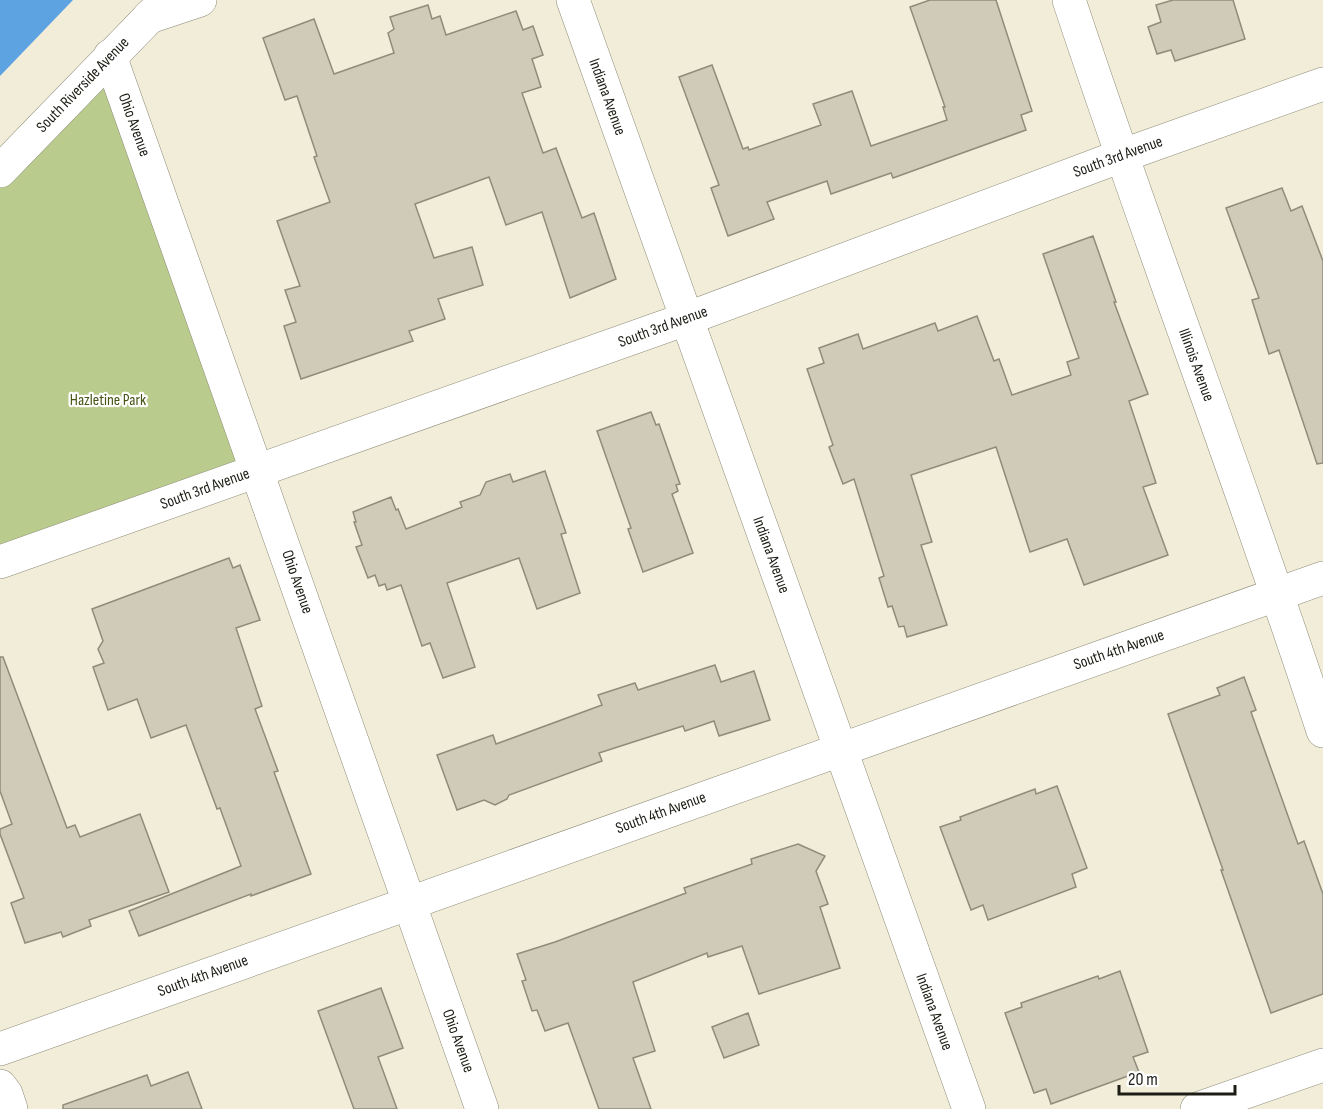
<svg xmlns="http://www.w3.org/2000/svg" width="1323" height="1109" font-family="'Sofia Sans Condensed',sans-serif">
	<rect width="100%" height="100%" fill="#f1edd9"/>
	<!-- green -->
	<path fill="#b9cc8d" d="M106,80L247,467L0,552V185Z"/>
	<!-- water -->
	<path fill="#5da2e1" d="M0,0H73L0,76Z"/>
	<!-- building -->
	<g fill="#cfcbb8" stroke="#8f8c7a" stroke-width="1.5">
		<path d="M930,0H996L1032,111L1021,115L1026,130L893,178L891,173L831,194L827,181L767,202L774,219L728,236L711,188L719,185L679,77L712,65L743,149L748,147L749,150L821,125L813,104L852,91L871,146L947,120L943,107H945L910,7Z"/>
		<path d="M1173,0H1233L1245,39L1175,61L1171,50L1157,54L1148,27L1161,22L1156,5Z"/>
		<path d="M428,5L432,19L440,16L446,35L516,11L523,30L533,26L543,55L532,59L541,87L522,93L543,153L556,148L582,218L594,213L616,279L570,298L542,212L506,225L489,177L415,204L434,258L472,247L483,285L438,299L445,319L409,331L413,341L301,379L284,326L296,322L285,290L300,286L277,221L330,202L314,157L317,156L297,96L285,100L263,38L314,19L334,74L394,53L388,33L394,29L390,17Z"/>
		<path d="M1282,188L1291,211L1302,206L1323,261V463L1317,464L1279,350L1269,354L1252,300L1259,298L1226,208Z"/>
		<path d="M1093,236L1116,302H1114L1148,394L1129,401L1156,483L1143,487L1168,555L1084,585L1067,539L1030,552L996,447L911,475L932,542L921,545L947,625L907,637L904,626L899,627L892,606L888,607L879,578L884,576L854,479L843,484L829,447L833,445L807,369L824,363L819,348L858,334L863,349L935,323L938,331L977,316L994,361L999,359L1012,395L1071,375L1067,362L1079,358L1043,254Z"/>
		<path d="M651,412L656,425L659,424L680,484L676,485L678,491L672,494L693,553L643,572L628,529L631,528L597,431Z"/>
		<path d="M545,471L566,533L561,534L580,593L537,609L519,558L447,583L475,667L443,678L430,643L422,646L401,585L387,590L385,584L379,586L375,575L368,578L356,547L362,545L354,522H356L353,512L391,497L396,510L398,509L406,529L462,507L460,502L480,495L486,482L510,474L513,482Z"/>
		<path d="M229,558L233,568L240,565L260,620L236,628L262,706L255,709L278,771L274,772L311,874L251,896V894L139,936L129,911L241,866L220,808L217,809L186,725L151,738L137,699L108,710L93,667L104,663L98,649L103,641L92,609Z"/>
		<path d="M0,657H3L67,828L75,825L80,837L140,814L169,892L89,920L91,926L63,937L61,932L25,943L11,903L24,898L0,834V829L12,824L0,791Z"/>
		<path d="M715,665L721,682L754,671L770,720L719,736L714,721L685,731L683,726L599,753L602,761L509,795L507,799L495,805L484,800L457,810L437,755L493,735L496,744L602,705L598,695L635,683L638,690Z"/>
		<path d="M1244,677L1256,710L1251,712L1298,844L1304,841L1323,894V994L1271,1013L1221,870H1223L1168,714L1220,695L1217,688Z"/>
		<path d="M1057,786L1087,868L1072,874L1076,887L988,920L983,905L971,910L940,827L961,820L960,817L1035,789L1036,794Z"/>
		<path d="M798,844L825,856L816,871L828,904L820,907L840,968L759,994L742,946L708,957L707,953L633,982L655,1051L633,1058L651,1109H599L568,1023L545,1031L537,1010L532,1011L522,981L526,980L517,954L555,942L686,893L684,888L752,864L751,859Z"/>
		<path d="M1120,971L1148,1052L1133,1057L1139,1072L1051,1104L1046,1089L1034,1093L1005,1013L1022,1007L1021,1003L1098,976L1099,979Z"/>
		<path d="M381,988L403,1048L378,1057L397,1109H354L318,1011Z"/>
		<path d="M748,1013L759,1045L724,1058L712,1027Z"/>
		<path d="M188,1072L202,1109H63V1105L147,1075L151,1086Z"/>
	</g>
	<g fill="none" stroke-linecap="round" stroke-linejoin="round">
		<defs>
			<g id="minor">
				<path d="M573,0L969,1109"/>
				<path d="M1069,0C1150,245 1243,486 1323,731"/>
				<path d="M149,17L200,0"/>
				<path d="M110,56L482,1109"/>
				<path d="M0,171L166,0"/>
				<path d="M0,562L686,319L1121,156L1323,84"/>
				<path d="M0,1049L1323,578"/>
				<path d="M0,1086L6,1094L11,1109"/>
			</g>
			<path id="major" d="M1197,1109L1323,1065"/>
		</defs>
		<!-- minor casing -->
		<use href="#minor" stroke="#8e8b78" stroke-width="34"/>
		<!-- major casing -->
		<use href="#major" stroke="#8e8b78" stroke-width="34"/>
		<!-- minor -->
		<use href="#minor" stroke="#fff" stroke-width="33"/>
		<!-- major -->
		<use href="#major" stroke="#fff" stroke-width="33"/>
	</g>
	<g text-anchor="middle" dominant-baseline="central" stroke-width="4.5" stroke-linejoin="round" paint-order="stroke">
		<!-- street labels -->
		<g font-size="16" fill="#1d1c15" stroke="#fff">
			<text transform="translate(83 85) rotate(-46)">South Riverside Avenue</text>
			<text transform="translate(607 97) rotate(70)">Indiana Avenue</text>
			<text transform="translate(134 125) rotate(70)">Ohio Avenue</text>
			<text transform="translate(1118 157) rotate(-20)">South 3rd Avenue</text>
			<text transform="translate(663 327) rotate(-20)">South 3rd Avenue</text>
			<text transform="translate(1196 365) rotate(70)">Illinois Avenue</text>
			<text transform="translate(205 489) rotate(-20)">South 3rd Avenue</text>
			<text transform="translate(771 555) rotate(70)">Indiana Avenue</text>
			<text transform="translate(297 582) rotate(71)">Ohio Avenue</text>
			<text transform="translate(1119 650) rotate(-19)">South 4th Avenue</text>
			<text transform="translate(661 813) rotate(-20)">South 4th Avenue</text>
			<text transform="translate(203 976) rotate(-20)">South 4th Avenue</text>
			<text transform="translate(934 1012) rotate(70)">Indiana Avenue</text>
			<text transform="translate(458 1041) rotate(70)">Ohio Avenue</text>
		</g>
		<!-- park labels -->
		<g font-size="16" fill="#455314" stroke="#fff">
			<text x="108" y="400">Hazletine Park</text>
		</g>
	</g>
	<!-- scale -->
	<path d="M1119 1085v9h116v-9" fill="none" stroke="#1d1c15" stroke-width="3"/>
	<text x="1128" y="1085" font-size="18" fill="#1d1c15" stroke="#ffffff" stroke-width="4.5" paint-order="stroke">20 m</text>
</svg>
